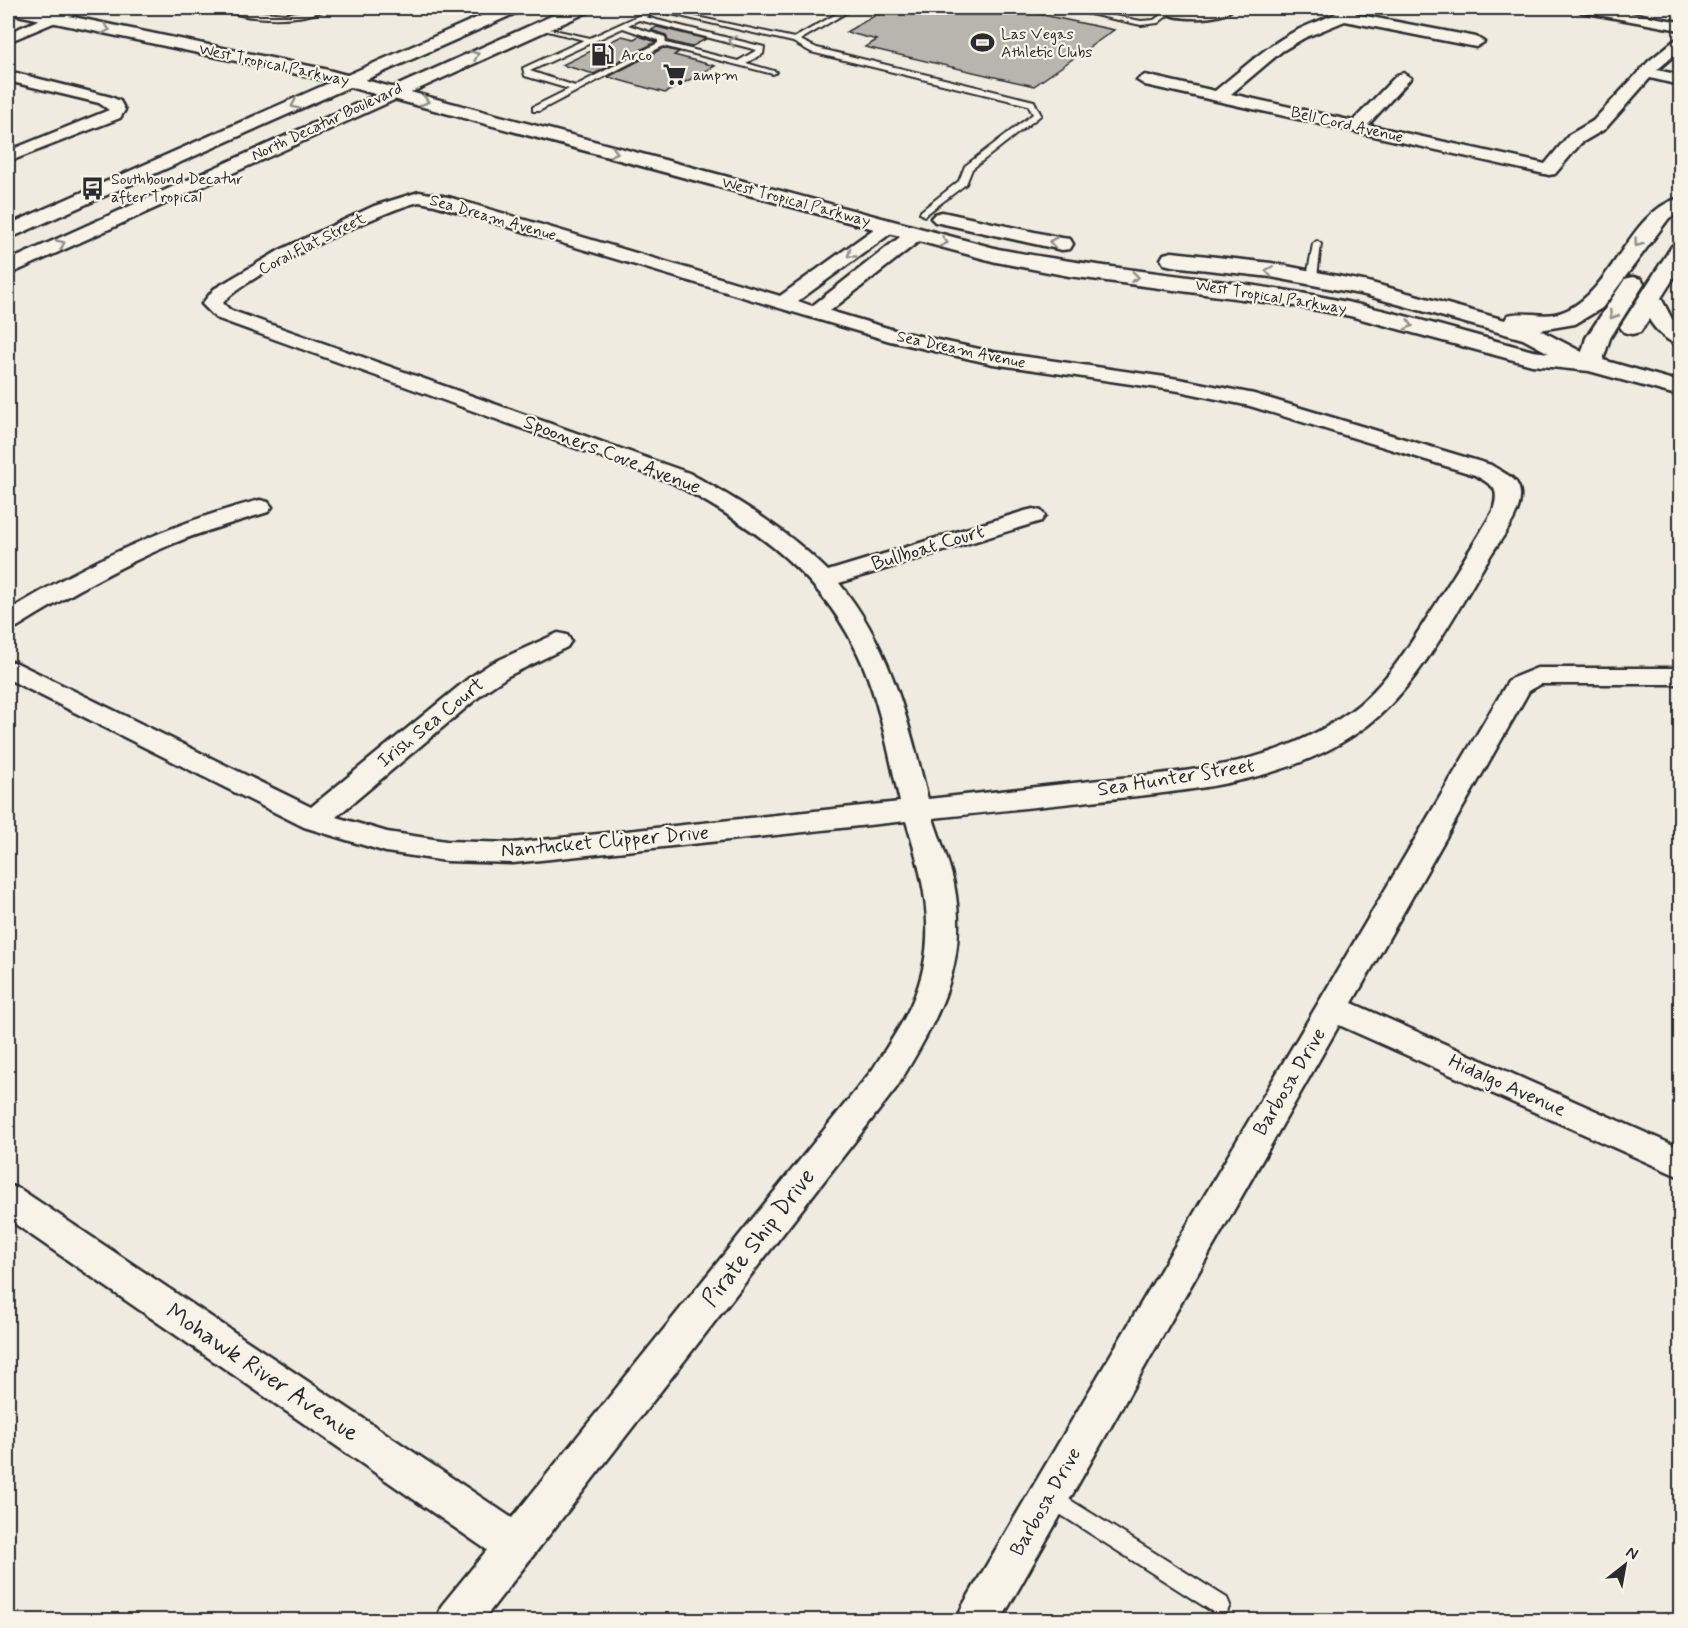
<svg xmlns="http://www.w3.org/2000/svg" width="1688" height="1628" font-family="Mynerve,sans-serif">
	<rect width="100%" height="100%" fill="#efebe0"/>
	<filter id="ink" filterUnits="userSpaceOnUse"><feTurbulence type="fractalNoise" baseFrequency=".0167" numOctaves="2"/><feDisplacementMap in="SourceGraphic" scale="12" xChannelSelector="R" yChannelSelector="G"/><feConvolveMatrix kernelMatrix="1 2 1 2 8 2 1 2 1" color-interpolation-filters="sRGB"/></filter>
	<g filter="url(#ink)">
		<!-- building -->
		<g fill="#b8b5ae" stroke="#2b2b2b" stroke-width="1.5">
			<path d="M888,8H1010L1114,30L1034,86L865,47L877,40L846,32Z"/>
			<path d="M657,27L706,39L691,47L668,41L666,35L651,30Z"/>
			<path d="M622,36L634,39L639,36L656,42L594,74L562,65Z"/>
			<path d="M663,48L679,52L674,55L715,66L665,93L608,77Z"/>
		</g>
		<g fill="none" stroke-linecap="round" stroke-linejoin="round">
			<defs>
				<g id="service">
					<path d="M220,8L285,14L319,8H328C305,22 243,21 220,8Z"/>
					<path d="M655,8L794,38L847,8H854L800,40L817,48L1034,101L1041,115L972,169L966,184L924,216L920,213L921,211L959,181L965,166L1033,114L1028,105L811,52L793,42L658,11L645,17L764,47L763,54L746,63L777,72L773,74L663,46L539,111H533V107L569,89L525,76L523,68L584,40L536,28V26L590,38ZM639,20L757,50L738,61L666,43L665,37L628,25ZM623,28L658,40V43L575,86L530,71Z"/>
					<path d="M1062,8H1073L1141,21L1154,20L1171,8L1176,9L1158,23L1141,25Z"/>
					<path d="M1317,241L1321,244L1317,277L1312,280L1307,277L1313,244Z"/>
					<path d="M1051,1488L1227,1598L1230,1605L1227,1612L1220,1615L1213,1612L1044,1504L1041,1497L1044,1490Z"/>
				</g>
				<g id="minor">
					<path d="M66,8H84L82,11L8,42V33Z"/>
					<path d="M1345,8H1361L1355,14L1476,37L1484,42L1476,47L1345,21L1304,38L1282,51L1231,94L1353,121L1397,75L1403,73L1411,78L1368,125L1545,164L1569,135L1593,121L1649,61L1675,40L1680,38V50L1657,70L1680,75V85L1650,78L1605,129L1581,143L1555,174L1549,175L1145,85L1137,80L1145,75L1215,91C1240,71 1263,49 1290,34C1309,23 1327,20 1345,8Z"/>
					<path d="M1575,8H1603L1680,22V30L1582,12Z"/>
					<path d="M8,71L111,97L120,101L125,110L120,118L8,162V151L109,110L99,103L8,81Z"/>
					<path d="M419,192L448,197L780,296L882,223H894L897,227L894,231L798,301L812,306L909,230H923L925,234L923,238L830,311L901,332L993,352L1179,379L1254,394L1491,465C1498,470 1508,474 1514,480C1533,500 1503,536 1492,553C1458,608 1419,686 1368,725C1292,783 1191,790 1100,800C1045,806 989,812 933,818C940,840 949,861 954,884C970,966 937,1020 897,1087L483,1620H436L442,1605L487,1550L8,1219V1185L20,1189L512,1518L873,1069C886,1048 901,1027 911,1005C940,941 925,884 906,821L513,863L446,861L386,852L304,827L8,679V661L17,663L311,807L469,678L490,664L558,633L567,635L571,641L567,647L508,676L487,690L336,817L387,832L446,841L513,843L900,802C889,756 881,708 863,665C825,575 756,528 673,483L216,318L202,304L214,289L280,250L374,206ZM419,202L435,205L890,341L993,364L1179,391L1250,406L1475,475C1494,487 1500,487 1493,511C1475,543 1455,573 1436,604C1411,642 1386,687 1348,713C1271,767 1189,771 1100,780C1043,786 985,793 928,799C908,721 891,646 839,583L1041,521L1045,516L1041,511L1033,509L1025,511L828,571C787,530 740,501 689,473L230,310L223,303C243,276 383,210 419,202Z"/>
					<path d="M260,500L268,502L272,507L268,512C236,522 203,531 172,544C117,567 67,596 17,627L8,630V611C86,563 170,523 260,500Z"/>
					<path d="M1537,668H1680V684H1541L1529,691L1352,1003L1680,1148V1177L1339,1025L1001,1620H957L963,1605L1506,685L1510,679Z"/>
				</g>
				<path id="tertiary" d="M1157,8H1233C1223,22 1167,21 1157,8Z"/>
				<g id="secondary">
					<path d="M8,8H30L324,69L998,249C1096,268 1196,276 1295,292C1375,305 1454,330 1533,351L1549,353L1523,339L1365,295L1271,277L1172,266L1164,264L1161,259L1164,254L1172,252L1271,263L1368,282L1505,320L1508,315C1528,310 1547,320 1567,310C1614,288 1629,211 1680,198V212L1669,218L1602,308L1575,324L1540,330L1582,352L1586,338L1625,279L1633,277L1641,279L1644,284L1610,338L1603,360L1680,382V396L1589,371L1532,365L1350,316L1295,306L1069,276L996,262L316,78L8,13Z"/>
					<path d="M942,212L1062,238L1070,239L1073,244L1070,249L1062,250L935,222L931,218L935,214Z"/>
					<path d="M1680,244V268L1661,298L1672,319L1680,326V345C1667,342 1655,330 1649,319L1640,332L1632,334L1624,332L1620,327L1672,246Z"/>
				</g>
				<g id="primary">
					<path d="M499,8H520L518,12L8,239V225Z"/>
					<path d="M569,8H590L588,12L8,275V261Z"/>
				</g>
			</defs>
			<!-- service casing -->
			<use href="#service" stroke="#2b2b2b" stroke-width="4"/>
			<!-- minor casing -->
			<use href="#minor" stroke="#2b2b2b" stroke-width="5"/>
			<!-- tertiary casing -->
			<use href="#tertiary" stroke="#2b2b2b" stroke-width="5"/>
			<!-- secondary casing -->
			<use href="#secondary" stroke="#2b2b2b" stroke-width="5"/>
			<!-- primary casing -->
			<use href="#primary" stroke="#2b2b2b" stroke-width="5"/>
			<!-- service -->
			<use href="#service" fill="#f7f3e8" fill-rule="evenodd"/>
			<!-- minor -->
			<use href="#minor" fill="#f7f3e8" fill-rule="evenodd"/>
			<!-- tertiary -->
			<use href="#tertiary" fill="#f7f3e8" fill-rule="evenodd"/>
			<!-- secondary -->
			<use href="#secondary" fill="#f7f3e8" fill-rule="evenodd"/>
			<!-- primary -->
			<use href="#primary" fill="#f7f3e8" fill-rule="evenodd"/>
		</g>
		<!-- one-way arrows -->
		<defs><path id="oneway-chevron" d="M-2-3.5L2.5 0L-2 3.5" fill="none" stroke-width="1.6" stroke-linecap="round" stroke-linejoin="round" transform="scale(1.5)"/></defs>
		<g stroke="#918f8a">
			<use href="#oneway-chevron" transform="translate(106 29) rotate(12)"/>
			<use href="#oneway-chevron" transform="translate(732 41) rotate(-166)"/>
			<use href="#oneway-chevron" transform="translate(475 55) rotate(-24)"/>
			<use href="#oneway-chevron" transform="translate(425 101) rotate(15)"/>
			<use href="#oneway-chevron" transform="translate(295 105) rotate(156)"/>
			<use href="#oneway-chevron" transform="translate(614 152) rotate(15)"/>
			<use href="#oneway-chevron" transform="translate(944 242) rotate(14)"/>
			<use href="#oneway-chevron" transform="translate(1053 242) rotate(-170)"/>
			<use href="#oneway-chevron" transform="translate(1638 243) rotate(127)"/>
			<use href="#oneway-chevron" transform="translate(61 244) rotate(-25)"/>
			<use href="#oneway-chevron" transform="translate(851 254) rotate(144)"/>
			<use href="#oneway-chevron" transform="translate(1269 271) rotate(-172)"/>
			<use href="#oneway-chevron" transform="translate(1135 277) rotate(7)"/>
			<use href="#oneway-chevron" transform="translate(1613 315) rotate(123)"/>
			<use href="#oneway-chevron" transform="translate(1409 325) rotate(15)"/>
		</g>
	</g>
	<!-- icons -->
	<defs>
		<symbol id="stadium-bare" viewBox="-9 -9 18 18"><path d="M0-5a6.5 5 0 1 0 0 10a6.5 5 0 1 0 0-10ZM-3.5-1.8h7v3.6h-7Z" fill="#2b2b2b" stroke="#f7f3e8" stroke-width="2.5" paint-order="stroke"/></symbol>
		<symbol id="fuel-bare" viewBox="-9 -9 18 18"><path d="M-5.5-6h7V0h2V4h1.3V-2.5L3-4.5l.8-.8L6-3V5H2.5V1h-1V6h-7ZM-4.2-4.7v3.2H.2V-4.7Z" fill="#2b2b2b" stroke="#f7f3e8" stroke-width="2.5" paint-order="stroke"/></symbol>
		<symbol id="supermarket-bare" viewBox="-9 -9 18 18"><path d="M-6-5.5h2.5l.6 2H6L4.5 2H-2.5L-4.4-4H-6ZM-1.5 3.2a1.3 1.3 0 1 0 .1 0ZM3 3.2a1.3 1.3 0 1 0 .1 0Z" fill="#2b2b2b" stroke="#f7f3e8" stroke-width="2.5" paint-order="stroke"/></symbol>
		<symbol id="bus-bare" viewBox="-9 -9 18 18"><path d="M-5-6H5V4H4V6H2V4H-2V6H-4V4H-5ZM-3.5-4V0h7V-4ZM-3.5 1.2v1.5H-2V1.2ZM2 1.2v1.5H3.5V1.2Z" fill="#2b2b2b" stroke="#f7f3e8" stroke-width="2.5" paint-order="stroke"/></symbol>
	</defs>
	<g fill-rule="evenodd">
		<use href="#stadium-bare" x="966" y="26" width="33" height="33"/>
		<use href="#fuel-bare" x="586" y="38" width="33" height="33"/>
		<use href="#supermarket-bare" x="658" y="58" width="33" height="33"/>
		<use href="#bus-bare" x="76" y="172" width="33" height="33"/>
	</g>
	<g text-anchor="middle" dominant-baseline="central" stroke-width="4.5" stroke-linejoin="round" paint-order="stroke">
		<!-- far-poi labels -->
		<g font-size="16" fill="#2b2b2b" stroke="#f7f3e8" text-anchor="start">
			<text x="1001" y="34">Las Vegas<tspan x="1001" dy="18">Athletic Clubs</tspan></text>
			<text x="621" y="55">Arco</text>
			<text x="693" y="75">ampm</text>
			<text x="111" y="179">Southbound Decatur<tspan x="111" dy="18">after Tropical</tspan></text>
		</g>
		<!-- far-street labels -->
		<g font-size="16" fill="#2b2b2b" stroke="#f7f3e8">
			<text transform="translate(274 65) rotate(12)">West Tropical Parkway</text>
			<text transform="translate(327 122) rotate(-25)">North Decatur Boulevard</text>
			<text transform="translate(1347 125) rotate(13)">Bell Cord Avenue</text>
			<text transform="translate(796 202) rotate(15)">West Tropical Parkway</text>
			<text transform="translate(493 218) rotate(16)">Sea Dream Avenue</text>
			<text transform="translate(312 244) rotate(-27)">Coral Flat Street</text>
			<text transform="translate(1271 297) rotate(9)">West Tropical Parkway</text>
			<text transform="translate(961 350) rotate(12)">Sea Dream Avenue</text>
		</g>
		<!-- street labels -->
		<g font-size="20" fill="#2b2b2b" stroke="#f7f3e8">
			<text transform="translate(612 455) rotate(21)">Spooners Cove Avenue</text>
			<text transform="translate(928 548) rotate(-17)">Bullboat Court</text>
			<text transform="translate(431 723) rotate(-39)">Irish Sea Court</text>
			<text transform="translate(1176 778) rotate(-9)">Sea Hunter Street</text>
			<text transform="translate(605 842) rotate(-5)">Nantucket Clipper Drive</text>
			<text transform="translate(1290 1082) rotate(-59)">Barbosa Drive</text>
			<text transform="translate(1507 1086) rotate(24)">Hidalgo Avenue</text>
			<text transform="translate(1046 1502) rotate(-60)">Barbosa Drive</text>
		</g>
		<!-- near-street labels -->
		<g font-size="24" fill="#2b2b2b" stroke="#f7f3e8">
			<text transform="translate(759 1238) rotate(-52)">Pirate Ship Drive</text>
			<text transform="translate(262 1373) rotate(34)">Mohawk River Avenue</text>
		</g>
	</g>
	<!-- margin -->
	<rect width="1688" height="1628" fill="none" stroke="#f7f3e8" stroke-width="30"/>
	<rect x="15" y="15" width="1658" height="1598" fill="none" stroke="#2b2b2b" stroke-width="2" filter="url(#ink)"/>
	<!-- north arrow -->
	<g transform="translate(1625 1565) rotate(31)" stroke="#f7f3e8" stroke-width="4.5" paint-order="stroke">
	<path d="M0-4.5L10 22L0 15L-10 22Z" fill="#2b2b2b"/>
	<text y="-9" font-size="16" font-weight="bold" text-anchor="middle" fill="#2b2b2b">N</text>
	</g>
</svg>
